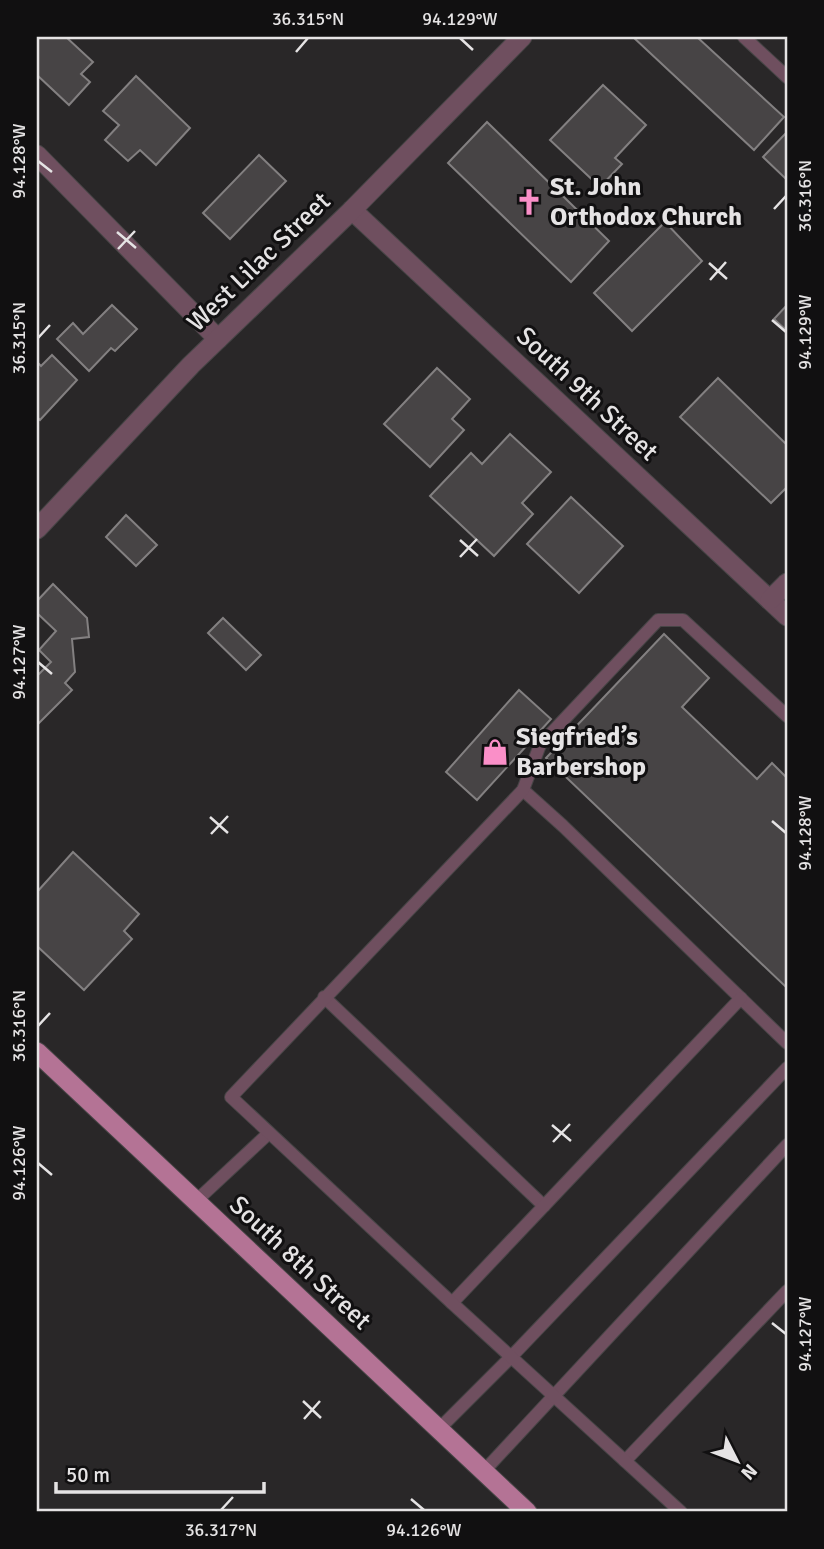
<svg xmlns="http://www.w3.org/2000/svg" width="824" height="1549" font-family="Signika,sans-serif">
	<rect width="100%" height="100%" fill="#292728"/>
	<!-- building -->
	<g fill="#474445" stroke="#838081" stroke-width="2">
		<path d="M37,37H66L93,62L81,74L90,82L69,105L37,75Z"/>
		<path d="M633,37H697L784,117L754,150Z"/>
		<path d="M136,76L190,128L156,165L140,150L128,161L105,140L119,125L103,111Z"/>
		<path d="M603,85L646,125L615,158L622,164L600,187L550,140Z"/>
		<path d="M487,122L609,241L571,282L448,163Z"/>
		<path d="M787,132V180L763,157Z"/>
		<path d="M259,155L286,181L230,239L203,213Z"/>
		<path d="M665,222L702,261L632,331L594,293Z"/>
		<path d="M112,305L137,329L115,351L111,348L89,371L57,339L73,323L83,334Z"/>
		<path d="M787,305V331L774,319Z"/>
		<path d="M52,355L77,380L40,420L37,417V362L41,366Z"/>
		<path d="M437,368L470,399L452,419L464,430L430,467L384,424Z"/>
		<path d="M718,378L787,445V487L771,503L680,417Z"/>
		<path d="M510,434L551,472L522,503L533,514L494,556L430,496L471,453L482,464Z"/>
		<path d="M571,497L623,546L579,593L527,544Z"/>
		<path d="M126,515L157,545L136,566L106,537Z"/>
		<path d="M53,584L87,618L89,637L72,639L75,672L65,683L72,690L37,725V676L51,662L39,650L56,631L37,613V601Z"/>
		<path d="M223,618L261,655L246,670L208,633Z"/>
		<path d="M664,634L709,678L682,707L757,779L772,763L787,778V988L546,758Z"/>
		<path d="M519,690L551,719L477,800L446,772Z"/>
		<path d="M73,852L139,914L124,931L132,939L84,990L37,946V892Z"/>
	</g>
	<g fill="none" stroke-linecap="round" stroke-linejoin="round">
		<defs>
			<g id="service">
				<path d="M744,37L787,77"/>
				<path d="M523,790L563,826L787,1043"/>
				<path d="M324,997L544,1206"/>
				<path d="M196,1201L269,1133"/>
				<path d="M452,1303L741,998"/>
				<path d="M439,1429L511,1357L787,1068"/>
				<path d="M625,1461L787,1291"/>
				<path d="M484,1471L787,1145"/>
				<path d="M681,1512L452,1303L231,1097L523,790L540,745L658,620H683L787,716"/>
			</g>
			<g id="minor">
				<path d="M37,155L218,339"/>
				<path d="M352,210L787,616"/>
				<path d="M770,600L787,583"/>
			</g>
			<path id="tertiary" d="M37,529L191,365L352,210L522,37"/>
			<path id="primary" d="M37,1052L527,1512"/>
		</defs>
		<!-- service casing -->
		<use href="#service" stroke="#474546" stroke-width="14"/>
		<!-- minor casing -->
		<use href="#minor" stroke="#474546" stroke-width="21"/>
		<!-- tertiary casing -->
		<use href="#tertiary" stroke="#474546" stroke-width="21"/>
		<!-- primary casing -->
		<use href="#primary" stroke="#474546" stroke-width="21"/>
		<!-- service -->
		<use href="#service" stroke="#6f4f5f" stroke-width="12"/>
		<!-- minor -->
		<use href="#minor" stroke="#6f4f5f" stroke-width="19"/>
		<!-- tertiary -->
		<use href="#tertiary" stroke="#6f4f5f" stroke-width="19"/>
		<!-- primary -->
		<use href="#primary" stroke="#b47395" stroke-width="19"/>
	</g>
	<!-- ticks -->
	<path fill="none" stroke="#e5e3e4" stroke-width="2.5" d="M460,38L473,50M296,52L308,38M38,161L52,172M774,209L786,196M117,232L136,248M118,249L135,231M709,263L727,279M710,280L726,262M772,320L786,332M38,338L50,325M460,540L478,556M460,557L477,539M38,662L52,674M210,817L228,833M772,821L786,833M211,834L228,816M38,1026L50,1013M552,1125L571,1141M553,1142L570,1124M38,1163L52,1175M772,1323L786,1334M303,1401L321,1418M304,1419L320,1401M411,1499L424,1510M221,1510L233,1497"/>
	<!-- icons -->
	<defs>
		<symbol id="church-bare" viewBox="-9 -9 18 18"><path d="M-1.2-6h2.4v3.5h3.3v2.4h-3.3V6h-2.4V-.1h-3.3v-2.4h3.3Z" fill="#fa8fc8" stroke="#111011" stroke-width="2.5" paint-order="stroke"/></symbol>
		<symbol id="shop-bare" viewBox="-9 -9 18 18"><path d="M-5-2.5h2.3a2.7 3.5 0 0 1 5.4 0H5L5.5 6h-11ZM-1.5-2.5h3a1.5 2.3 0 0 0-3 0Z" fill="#fa8fc8" stroke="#111011" stroke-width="2.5" paint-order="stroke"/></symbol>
	</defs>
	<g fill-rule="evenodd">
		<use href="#church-bare" x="510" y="183" width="38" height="38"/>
		<use href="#shop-bare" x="476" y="733" width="38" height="38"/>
	</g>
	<g text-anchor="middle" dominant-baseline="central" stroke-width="6" stroke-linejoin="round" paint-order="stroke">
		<!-- poi labels -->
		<g font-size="26" font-weight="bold" fill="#e5e3e4" stroke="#111011" text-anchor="start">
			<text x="550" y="187">St. John<tspan x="550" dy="30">Orthodox Church</tspan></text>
			<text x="516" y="737">Siegfried’s<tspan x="516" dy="30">Barbershop</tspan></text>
		</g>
		<!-- street labels -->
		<g font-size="26" fill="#e5e3e4" stroke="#111011">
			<text transform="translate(259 262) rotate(-44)">West Lilac Street</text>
			<text transform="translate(587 394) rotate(43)">South 9th Street</text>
			<text transform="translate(300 1263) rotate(43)">South 8th Street</text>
		</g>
	</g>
	<!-- border -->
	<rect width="824" height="1549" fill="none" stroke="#111011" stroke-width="77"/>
	<!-- north arrow -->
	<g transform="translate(737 1461) rotate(132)" stroke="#111011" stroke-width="5" paint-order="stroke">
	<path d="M0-5L12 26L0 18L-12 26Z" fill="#e5e3e4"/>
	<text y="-10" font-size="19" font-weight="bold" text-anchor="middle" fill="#e5e3e4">N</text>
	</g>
	<!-- scale -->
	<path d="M56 1482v10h208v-10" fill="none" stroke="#e5e3e4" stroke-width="3.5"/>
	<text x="66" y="1482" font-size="21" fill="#e5e3e4" stroke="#111011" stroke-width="5" paint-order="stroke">50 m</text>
	<rect x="38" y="38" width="748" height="1472" fill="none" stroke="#e5e3e4" stroke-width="2.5"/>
	<g font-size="18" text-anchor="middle" fill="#e5e3e4">
		<text x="308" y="25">36.315°N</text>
		<text x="460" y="25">94.129°W</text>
		<text transform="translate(19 161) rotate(-90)" y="6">94.128°W</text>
		<text transform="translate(805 196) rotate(-90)" y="6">36.316°N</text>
		<text transform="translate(805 332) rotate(-90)" y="6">94.129°W</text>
		<text transform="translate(19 338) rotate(-90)" y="6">36.315°N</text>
		<text transform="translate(19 662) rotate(-90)" y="6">94.127°W</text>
		<text transform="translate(805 833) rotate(-90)" y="6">94.128°W</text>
		<text transform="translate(19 1026) rotate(-90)" y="6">36.316°N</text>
		<text transform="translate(19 1163) rotate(-90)" y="6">94.126°W</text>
		<text transform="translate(805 1334) rotate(-90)" y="6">94.127°W</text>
		<text x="221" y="1536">36.317°N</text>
		<text x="424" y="1536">94.126°W</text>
	</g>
</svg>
